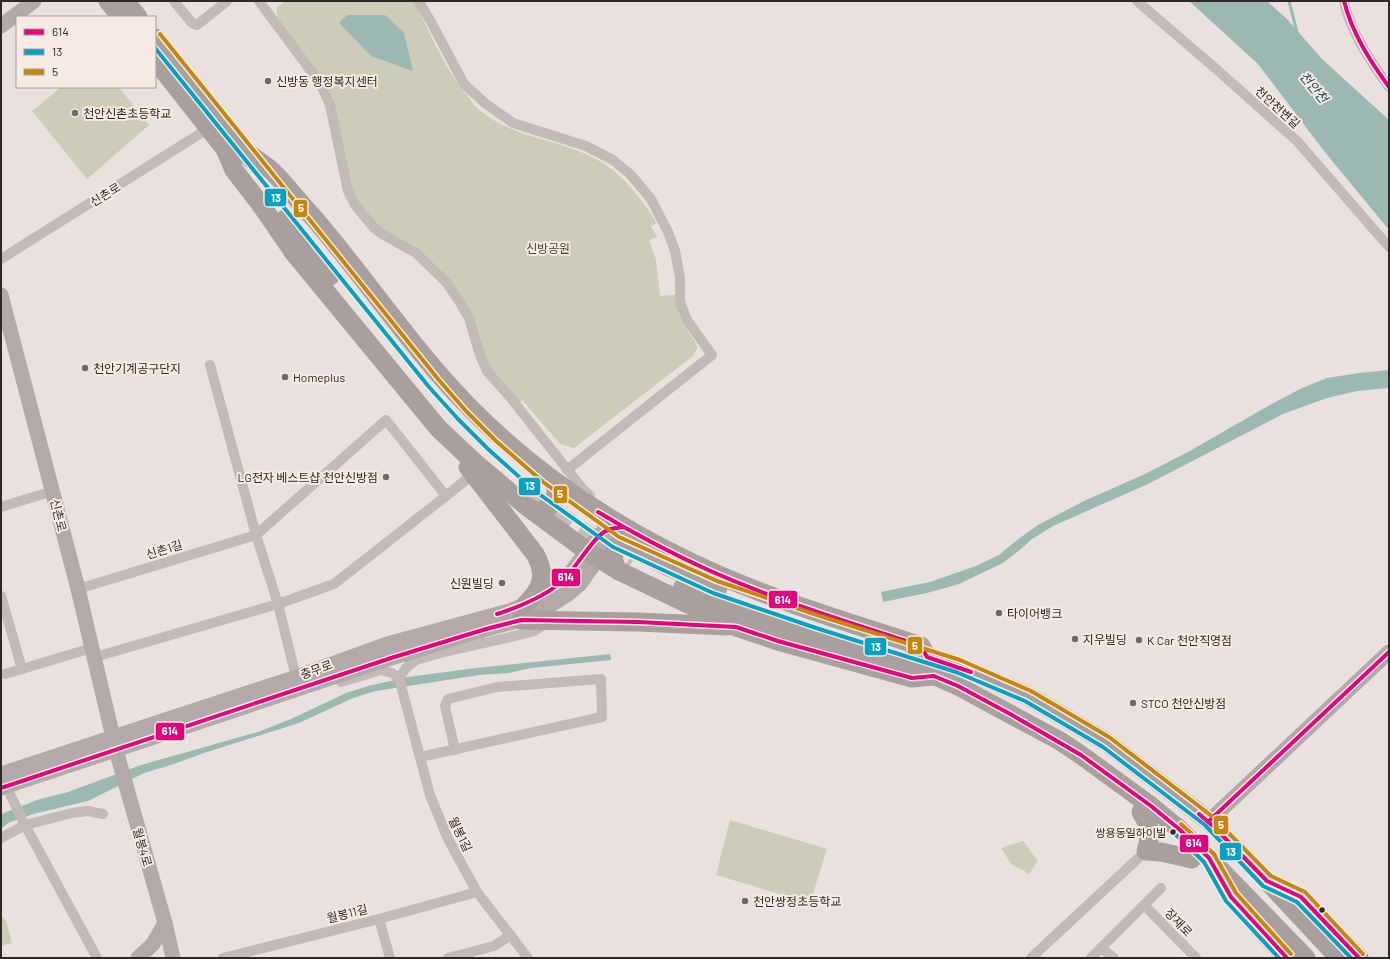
<svg xmlns="http://www.w3.org/2000/svg" width="1390" height="959" font-family="Barlow,'Noto Sans KR',sans-serif">
	<rect width="100%" height="100%" fill="#e9e1de"/>
	<!-- green -->
	<g fill="#cdccb9">
		<path d="M285,1H413C420,12 425,24 431,36C441,57 452,77 467,95C470,99 473,104 476,107C512,139 553,137 592,157C621,171 640,197 657,223L651,226L657,237L649,240L656,260L660,296L675,295L681,320L698,347L693,356L574,448L560,444L522,400L520,403L492,371L448,279L439,268L425,256L390,235L373,221L359,205L351,188L330,97L277,17V7Z"/>
		<path d="M61,87H119L149,125L87,179L32,111Z"/>
		<path d="M730,820L827,849L810,903L716,875Z"/>
		<path d="M1023,841L1038,861L1029,874L1011,864L1001,848Z"/>
		<path d="M1,917L4,918L6,921L12,943L1,946Z"/>
	</g>
	<!-- water -->
	<g fill="#9cb8b3">
		<path d="M1189,1H1267L1287,19L1322,59L1389,120V230L1324,151L1258,64Z"/>
		<path d="M347,15H385L404,33L413,71L371,56L339,23Z"/>
		<path d="M1389,370V388L1357,391L1327,398L1283,414L1148,484L1053,526L1032,539L1021,549L1003,563L984,572L959,584L927,593L883,602L881,592L930,582L976,566L999,555L1017,540L1038,525L1084,501L1145,474L1188,452L1268,406L1300,389L1327,378L1359,373Z"/>
		<path d="M610,654L611,660L531,668L509,673L479,675L376,691L353,698L299,723L207,752L171,765L144,773L88,801L33,814L8,823L1,829V815L4,813L37,800L68,792L141,765L258,732L291,719L346,693L368,686L408,677L476,668Z"/>
	</g>
	<g fill="none" stroke-linecap="round" stroke-linejoin="round">
		<!-- stream -->
		<path stroke="#9cb8b3" stroke-width="3" d="M1289,1L1297,32"/>
		<!-- highway-tunnel -->
		<path stroke="#c4bcb9" stroke-width="19" stroke-dasharray="19 10" stroke-linecap="butt" d="M532,496L586,534L632,562"/>
		<!-- street -->
		<g stroke="#c1bab7" stroke-width="10">
			<path d="M174,1L192,23L197,25L227,1"/>
			<path d="M259,1L320,83L330,105L348,191L355,205L374,228L382,234L416,253L446,282L459,301L469,318L480,355L487,371L510,397L582,488L590,496"/>
			<path d="M418,1L430,20L464,84L486,104L513,123L586,146L613,160L631,175L651,199L668,232L675,251L680,278V302L687,320L712,355L567,470"/>
			<path d="M1137,1L1215,68L1297,141L1389,247"/>
			<path d="M1344,1C1349,29 1372,64 1389,87"/>
			<path d="M1,259L209,128"/>
			<path d="M210,365L256,535L386,420L446,496L473,474"/>
			<path d="M1,507L53,491"/>
			<path d="M78,589L256,535L278,604L296,677"/>
			<path d="M1,596L22,669"/>
			<path d="M95,657L278,604L334,584L446,496"/>
			<path d="M5,674L92,648"/>
			<path d="M399,678L406,668L416,660L448,651L519,635L534,631L547,623"/>
			<path d="M341,682L381,670L392,673L399,678L430,795L448,839L477,892L528,958"/>
			<path d="M420,757L602,717L601,679L497,687L448,699L445,706L455,750"/>
			<path d="M6,786L25,825L97,958"/>
			<path d="M1,838L25,825L72,813L88,811L103,814"/>
			<path d="M1144,905L1196,958"/>
			<path d="M379,919L390,958"/>
			<path d="M1101,948L1114,958"/>
			<path d="M223,958L379,919L477,892"/>
			<path d="M448,958L494,946L511,935"/>
			<path d="M1031,958L1146,851"/>
			<path d="M1091,958L1161,888"/>
		</g>
		<!-- secondary -->
		<g stroke="#b2aaa8" stroke-width="15">
			<path d="M1,26L34,1"/>
			<path d="M1,295L78,589L116,750L165,923L173,958"/>
			<path d="M1,774L296,677L387,644L509,611L525,605L558,585L568,576L599,535L607,530L614,528"/>
			<path d="M1,788L391,658L486,629L521,620L538,613L567,595L580,584L605,549L607,539V530L598,512"/>
			<path d="M1209,821L1389,652"/>
			<path d="M138,958L153,944L165,923"/>
		</g>
		<!-- highway -->
		<g stroke="#a8a09d" stroke-width="19">
			<path d="M108,1L121,17"/>
			<path d="M125,1L138,17"/>
			<path d="M155,38L252,160"/>
			<path d="M155,60L225,149L234,158"/>
			<path d="M225,149L234,170L261,205L294,253L438,428L473,461L525,505L587,551L619,571L736,627L778,641L912,678L934,676"/>
			<path d="M245,151C254,158 265,164 273,172C287,186 299,202 313,217C356,267 394,322 437,372C514,462 613,529 721,576C786,604 854,624 921,646L927,657"/>
			<path d="M285,219L330,276"/>
			<path d="M468,467L535,554C547,575 542,589 525,605"/>
			<path d="M533,511C537,511 542,511 545,509C557,503 557,493 555,482"/>
			<path d="M631,548L669,567L718,588"/>
			<path d="M619,571C605,555 620,536 640,538"/>
			<path d="M683,587L720,605L763,619L913,666L958,686L1060,741L1081,755L1151,806L1179,829L1209,858L1306,958"/>
			<path d="M521,620L638,622L727,626"/>
			<path d="M915,652L958,666L1028,696L1106,742L1209,821L1267,881L1339,958"/>
			<path d="M1141,812C1151,829 1152,832 1146,851L1161,852L1192,859"/>
			<path d="M1278,886L1301,897L1359,958"/>
			<path d="M1258,927L1287,958"/>
		</g>
		<defs>
			<g id="bus-1">
				<path d="M1344,1C1352,33 1370,61 1389,87"/>
				<path d="M598,512C633,533 669,552 706,569C775,600 849,622 921,646L927,657L971,672"/>
				<path d="M497,614C519,607 539,599 558,585C574,573 593,535 608,530C612,528 618,528 623,527"/>
				<path d="M1,788L391,658L486,629L521,620L638,622L736,627L778,641L912,678L934,676L958,686L1012,715L1081,755L1151,806L1179,829L1209,858L1231,897L1287,958"/>
				<path d="M1199,814L1213,826L1267,881L1301,897L1359,958"/>
				<path d="M1209,821L1389,652"/>
			</g>
			<g id="bus-2">
				<path d="M155,48L429,387L458,419L488,449L535,491L613,547L713,593L816,628L956,672L1025,701L1103,747L1205,825L1263,886L1297,902L1351,958"/>
				<path d="M1173,832L1204,862L1226,901L1279,958"/>
			</g>
			<g id="bus-3">
				<path d="M160,34L438,379L466,411L496,441L543,482L619,537L717,581L820,616L960,660L1031,691L1109,737L1213,817L1271,876L1305,892L1363,954"/>
				<path d="M1181,824L1214,854L1236,893L1291,954"/>
			</g>
		</defs>
		<!-- bus-1 casing -->
		<use href="#bus-1" stroke="#f6eae4" stroke-width="7"/>
		<!-- bus-2 casing -->
		<use href="#bus-2" stroke="#f6eae4" stroke-width="7"/>
		<!-- bus-3 casing -->
		<use href="#bus-3" stroke="#f6eae4" stroke-width="7"/>
		<!-- bus-1 -->
		<use href="#bus-1" stroke="#e5007d" stroke-width="4"/>
		<!-- bus-2 -->
		<use href="#bus-2" stroke="#02a2c6" stroke-width="4"/>
		<!-- bus-3 -->
		<use href="#bus-3" stroke="#c6860a" stroke-width="4"/>
	</g>
	<!-- markers -->
	<g fill="#716866" stroke="#f6eae4" stroke-width="1.5">
		<circle cx="268" cy="81" r="4"/>
		<circle cx="75" cy="113" r="4"/>
		<circle cx="85" cy="368" r="4"/>
		<circle cx="285" cy="377" r="4"/>
		<circle cx="386" cy="477" r="4"/>
		<circle cx="502" cy="583" r="4"/>
		<circle cx="999" cy="613" r="4"/>
		<circle cx="1075" cy="639" r="4"/>
		<circle cx="1139" cy="640" r="4"/>
		<circle cx="1133" cy="703" r="4"/>
		<circle cx="745" cy="901" r="4"/>
	</g>
	<g fill="#312726" stroke="#f6eae4" stroke-width="1.5">
		<circle cx="1173" cy="832" r="3.5"/>
		<circle cx="1322" cy="910" r="3.5"/>
	</g>
	<g text-anchor="middle" dominant-baseline="central" stroke-width="4" stroke-linejoin="round" paint-order="stroke">
		<!-- bus labels -->
		<g font-size="11" fill="#312726" stroke="#f6eae4" text-anchor="end">
			<text x="1166" y="832">쌍용동일하이빌</text>
		</g>
		<!-- poi labels -->
		<g font-size="12" fill="#312726" stroke="#f6eae4" text-anchor="start">
			<text x="276" y="81">신방동 행정복지센터</text>
			<text x="83" y="113">천안신촌초등학교</text>
			<text x="93" y="368">천안기계공구단지</text>
			<text x="293" y="377">Homeplus</text>
			<text x="378" y="477" text-anchor="end">LG전자 베스트샵 천안신방점</text>
			<text x="494" y="583" text-anchor="end">신원빌딩</text>
			<text x="1007" y="613">타이어뱅크</text>
			<text x="1083" y="639">지우빌딩</text>
			<text x="1147" y="640">K Car 천안직영점</text>
			<text x="1141" y="703">STCO 천안신방점</text>
			<text x="753" y="901">천안쌍정초등학교</text>
		</g>
		<!-- street labels -->
		<g font-size="12" fill="#312726" stroke="#f6eae4">
			<text transform="translate(1278 107) rotate(42)">천안천변길</text>
			<text transform="translate(105 194) rotate(-32)">신촌로</text>
			<text transform="translate(59 515) rotate(76)">신촌로</text>
			<text transform="translate(164 549) rotate(-17)">신촌1길</text>
			<text transform="translate(316 669) rotate(-20)">충무로</text>
			<text transform="translate(461 834) rotate(64)">월봉1길</text>
			<text transform="translate(143 847) rotate(74)">월봉4로</text>
			<text transform="translate(347 913) rotate(-14)">월봉11길</text>
			<text transform="translate(1179 922) rotate(46)">장재로</text>
		</g>
		<!-- park labels -->
		<g font-size="12" fill="#474d2d" stroke="#f6eae4">
			<text x="548" y="248">신방공원</text>
		</g>
		<!-- water labels -->
		<g font-size="13" font-style="italic" fill="#204e48" stroke="#f6eae4">
			<text transform="translate(1314 87) rotate(50)">천안천</text>
		</g>
	</g>
	<g stroke="#f6eae4" stroke-width="1.5">
		<rect x="264" y="188" width="23" height="19" rx="4" fill="#02a2c6"/>
		<rect x="293" y="199" width="15" height="19" rx="4" fill="#c6860a"/>
		<rect x="518" y="477" width="23" height="19" rx="4" fill="#02a2c6"/>
		<rect x="553" y="485" width="15" height="19" rx="4" fill="#c6860a"/>
		<rect x="551" y="568" width="30" height="19" rx="4" fill="#e5007d"/>
		<rect x="768" y="590" width="30" height="19" rx="4" fill="#e5007d"/>
		<rect x="907" y="636" width="16" height="19" rx="4" fill="#c6860a"/>
		<rect x="864" y="637" width="23" height="19" rx="4" fill="#02a2c6"/>
		<rect x="155" y="722" width="30" height="19" rx="4" fill="#e5007d"/>
		<rect x="1213" y="815" width="16" height="20" rx="4" fill="#c6860a"/>
		<rect x="1179" y="834" width="30" height="19" rx="4" fill="#e5007d"/>
		<rect x="1219" y="842" width="23" height="19" rx="4" fill="#02a2c6"/>
	</g>
	<g font-size="11" text-anchor="middle" font-weight="bold" fill="#fff">
		<text x="276" y="202">13</text>
		<text x="301" y="212">5</text>
		<text x="530" y="490">13</text>
		<text x="560" y="498">5</text>
		<text x="566" y="581">614</text>
		<text x="783" y="604">614</text>
		<text x="915" y="650">5</text>
		<text x="876" y="651">13</text>
		<text x="170" y="735">614</text>
		<text x="1221" y="829">5</text>
		<text x="1194" y="847">614</text>
		<text x="1231" y="856">13</text>
	</g>
	<!-- border -->
	<rect width="1390" height="959" fill="none" stroke="#312726" stroke-width="4"/>
	<!-- legend -->
	<rect x="16" y="16" width="140" height="72" fill="#f6eae4" stroke="#a79c98"/>
	<rect x="24" y="29" width="20" height="6" fill="#e5007d" stroke="#a79c98"/>
	<text x="52" y="36" font-size="12" fill="#312726">614</text>
	<rect x="24" y="49" width="20" height="6" fill="#02a2c6" stroke="#a79c98"/>
	<text x="52" y="56" font-size="12" fill="#312726">13</text>
	<rect x="24" y="69" width="20" height="6" fill="#c6860a" stroke="#a79c98"/>
	<text x="52" y="76" font-size="12" fill="#312726">5</text>
</svg>
